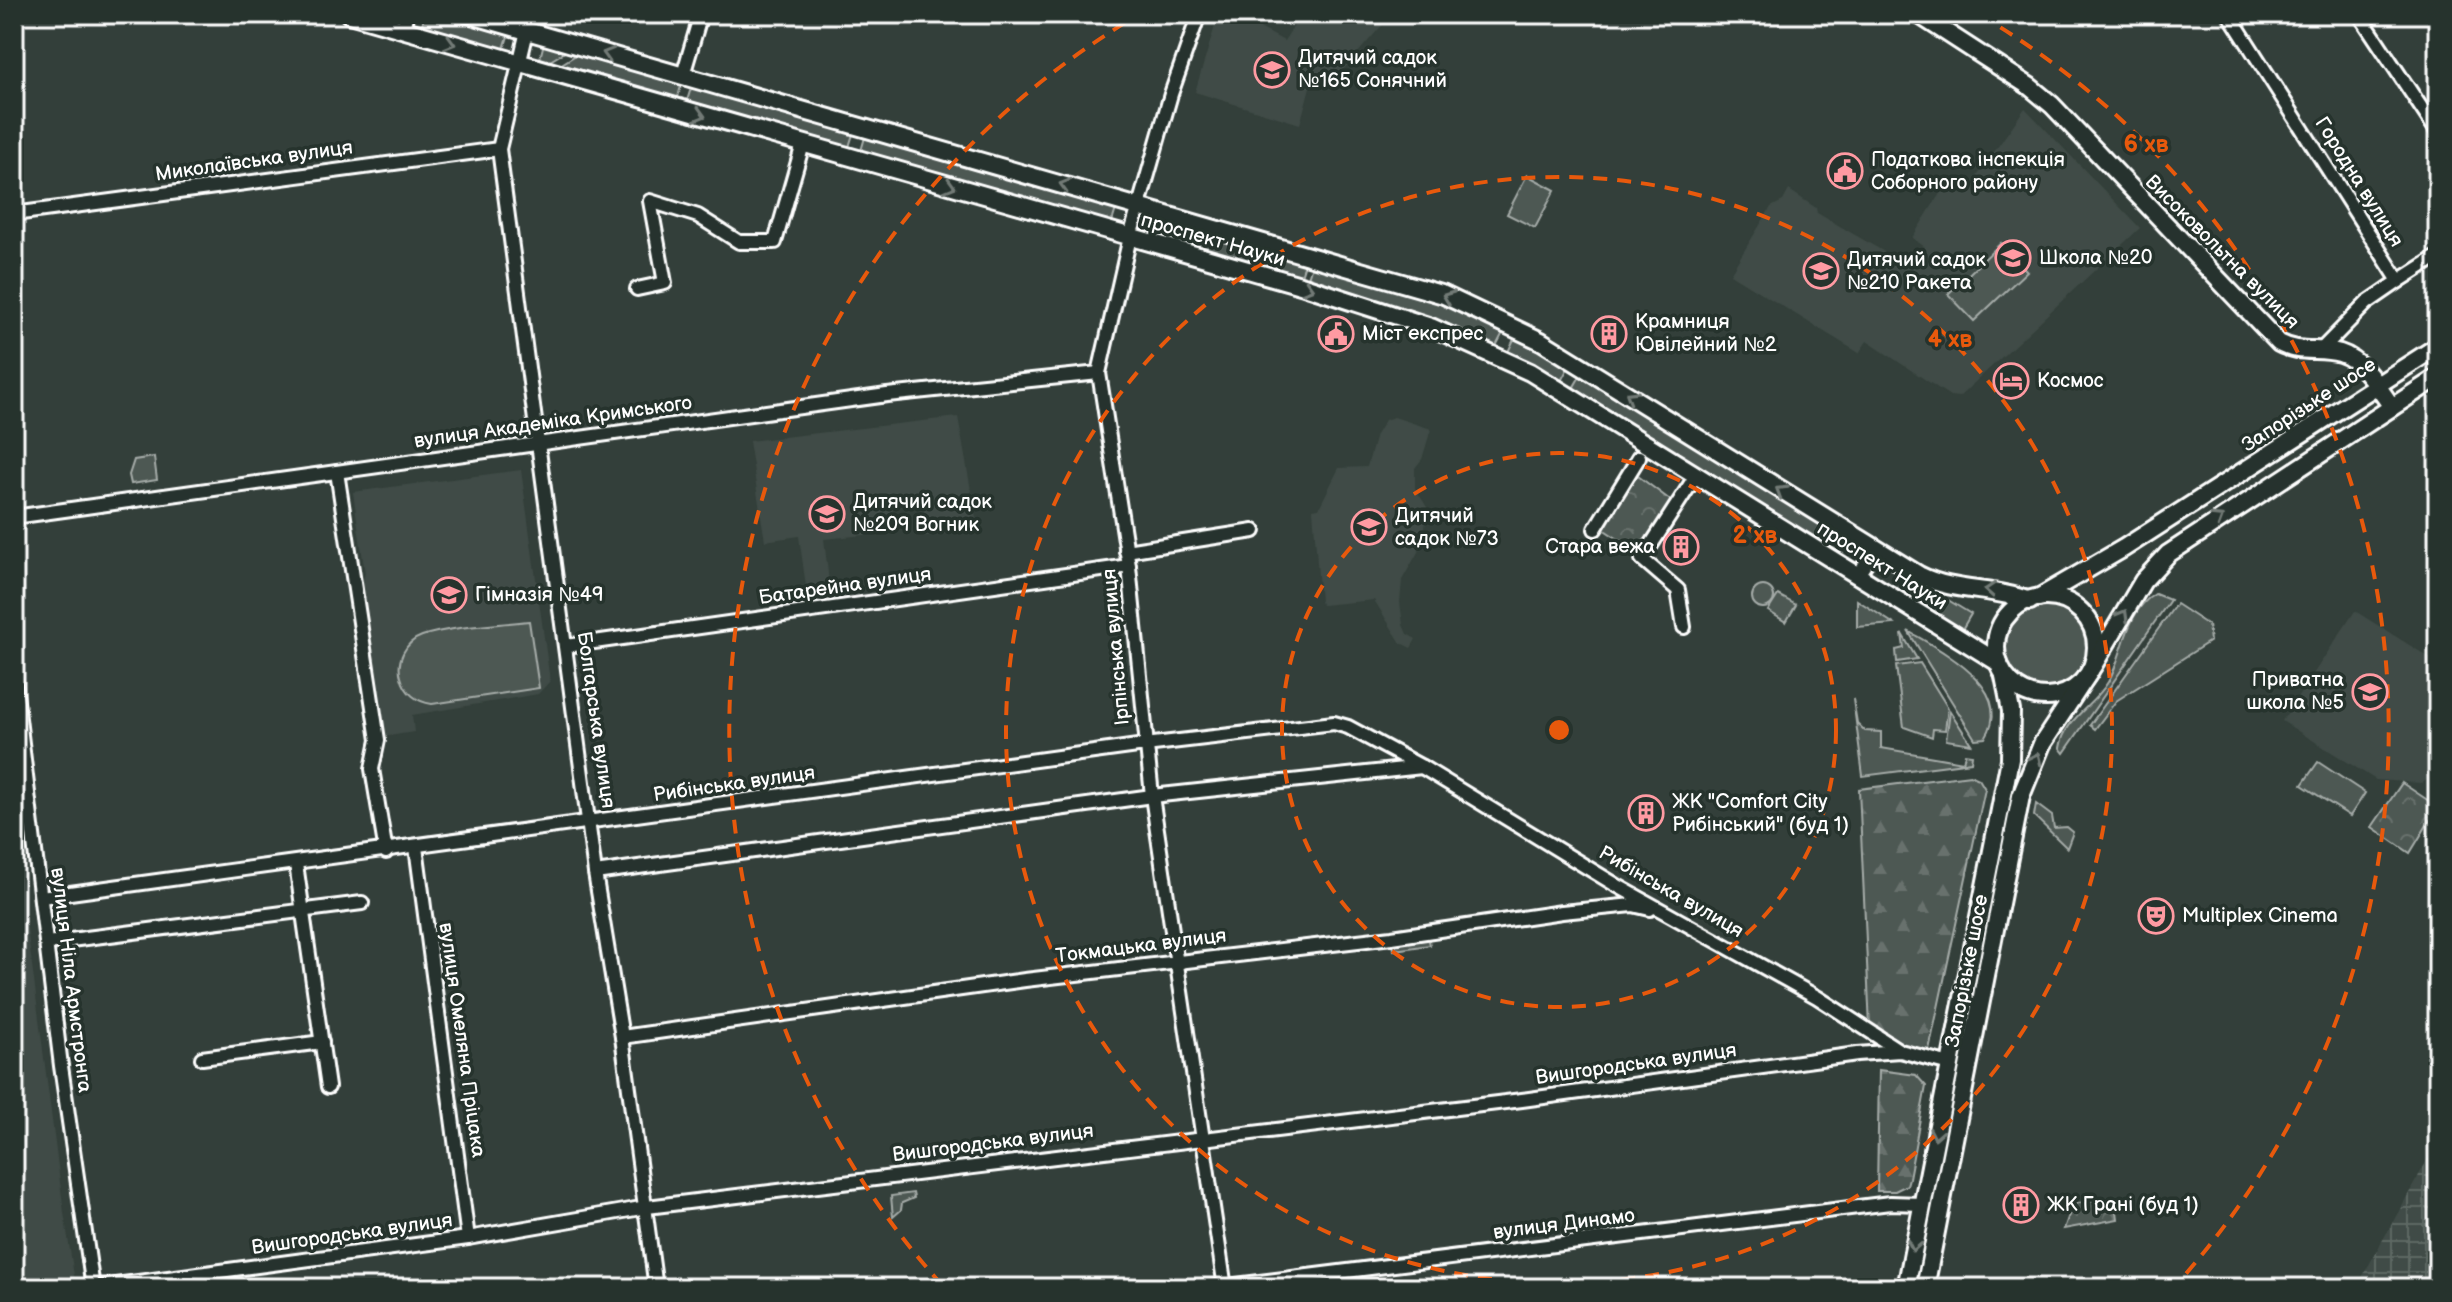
<svg xmlns="http://www.w3.org/2000/svg" width="2452" height="1302" font-family="'Balsamiq Sans',sans-serif">
	<defs>
		<pattern id="industrial-grid" width="8" height="8" patternUnits="userSpaceOnUse" patternTransform="scale(2)"><rect width="8" height="8" fill="#404c47"/><path d="M0 4h8M4 0v8" fill="none" stroke="#5d6763"/></pattern>
		<pattern id="forest-firs" width="22" height="20" patternUnits="userSpaceOnUse" patternTransform="scale(2)"><rect width="22" height="20" fill="#4d5853"/><path d="M5 1l3.5 6h-7zM16 11l3.5 6h-7z" fill="#68716d"/></pattern>
		<pattern id="park-crowns" width="20" height="18" patternUnits="userSpaceOnUse" patternTransform="scale(2)"><rect width="20" height="18" fill="#4d5853"/><path d="M2 6a3 3 0 1 1 6 0M12 15a3 3 0 1 1 6 0" fill="none" stroke="#68716d"/></pattern>
	</defs>
	<rect width="100%" height="100%" fill="#333f3a"/>
	<filter id="ink" filterUnits="userSpaceOnUse"><feTurbulence type="fractalNoise" baseFrequency=".0125" numOctaves="2"/><feDisplacementMap in="SourceGraphic" scale="16" xChannelSelector="R" yChannelSelector="G"/><feConvolveMatrix kernelMatrix="1 2 1 2 8 2 1 2 1" color-interpolation-filters="sRGB"/></filter>
	<g filter="url(#ink)">
		<!-- built -->
		<g fill="#404c47">
			<path d="M1223,14H1234L1284,41L1297,21L1292,17L1294,14H1392L1333,81L1313,76L1300,124L1195,92L1215,26Z"/>
			<path d="M2025,108L2140,228L1959,397L1950,396L1867,341L1859,353L1730,274L1771,207L1783,201L1789,190L1816,208L1817,213L1912,268L1925,247L1912,238L1946,184L1964,195Z"/>
			<path d="M958,417L978,530L925,536L919,495L891,498L895,532L824,539L831,599L808,601L799,536L765,541L749,441Z"/>
			<path d="M1394,417L1431,429L1422,459L1415,468V488L1428,509L1422,545L1402,580L1400,602L1403,625L1407,634L1416,639L1411,648L1401,643L1374,600L1322,605L1320,602L1313,509L1319,508L1339,468L1367,467L1376,435L1385,420Z"/>
			<path d="M521,470L550,681L538,694L412,715L414,732L382,737L359,582L363,581L365,573L353,492Z"/>
			<path d="M2355,611L2438,663V772L2422,783L2376,780L2282,721Z"/>
			<path d="M14,826L64,1213L76,1288H14Z"/>
		</g>
		<!-- industrial -->
		<path fill="url(#industrial-grid)" d="M2438,1141V1288H2356Z"/>
		<!-- grass -->
		<g fill="#4d5853" stroke="#a6aca9" stroke-width="2">
			<path d="M425,14H443L509,33L503,52L421,28Z"/>
			<path d="M544,43L568,50L545,64L539,62Z"/>
			<path d="M579,53L682,82L677,101L557,67Z"/>
			<path d="M692,85L854,131L848,150L686,104Z"/>
			<path d="M866,134L1117,206L1111,225L860,154Z"/>
			<path d="M1527,175L1555,190L1535,228L1507,214Z"/>
			<path d="M1158,218L1306,260L1300,279L1152,237Z"/>
			<path d="M2001,243L2027,271L1974,321L1948,294Z"/>
			<path d="M1313,262L1441,301L1505,329L1495,348L1307,281Z"/>
			<path d="M1516,335L1569,366L1560,383L1507,354Z"/>
			<path d="M1582,373L1833,531L1824,545L1572,390Z"/>
			<path d="M154,457L157,480L131,484L129,475L134,460Z"/>
			<circle cx="1763" cy="597" r="11"/>
			<path d="M1930,589L1971,614L1961,631L1920,606Z"/>
			<path d="M2155,594L2170,600L2064,753L2060,748C2064,719 2094,706 2108,682C2124,656 2125,611 2155,594Z"/>
			<path d="M1778,595L1796,605L1786,622L1768,611Z"/>
			<path d="M1857,600L1894,624L1857,627Z"/>
			<path d="M2176,604L2208,625L2210,641L2116,701L2095,729L2090,725Z"/>
			<circle cx="2047" cy="648" r="43"/>
			<path d="M529,621L539,688L432,704C417,702 405,693 401,677C396,661 405,642 422,636C451,626 497,625 529,621Z"/>
			<path d="M1908,631C1941,651 2017,688 1985,738L1975,739Z"/>
			<path d="M1902,634L1917,659L1897,662L1896,650L1904,648Z"/>
			<path d="M1920,663L1948,708L1945,730L1933,729L1932,737L1904,727L1896,666Z"/>
			<path d="M1853,699L1857,723L1865,731L1881,732V748L1963,762L1965,754L1972,755L1971,762L1863,776Z"/>
			<path d="M1950,711L1971,744L1946,740Z"/>
			<path d="M2318,762L2365,793L2350,816L2302,785Z"/>
			<path d="M2036,804L2052,816L2054,828L2067,827L2073,832L2067,848L2034,816Z"/>
			<path d="M913,1193L914,1198L902,1203L901,1210L893,1217L891,1196Z"/>
		</g>
		<!-- forest -->
		<g fill="url(#forest-firs)" stroke="#a6aca9" stroke-width="2">
			<path d="M1970,775L1979,779L1985,789L1929,1050L1906,1046L1870,1028L1859,789Z"/>
			<path d="M1428,936L1430,945L1394,950L1393,941Z"/>
			<path d="M1879,1070L1916,1075L1926,1086L1909,1178L1907,1185L1895,1191H1877Z"/>
		</g>
		<!-- park -->
		<g fill="url(#park-crowns)" stroke="#a6aca9" stroke-width="2">
			<path d="M1634,473L1674,503L1641,554L1600,527Z"/>
			<path d="M2402,783L2438,807L2410,853L2372,827Z"/>
			<path d="M2115,1197L2118,1219L2064,1229L2073,1204Z"/>
		</g>
		<g fill="none" stroke-linecap="round" stroke-linejoin="round">
			<defs>
				<g id="minor">
					<path d="M1199,14L1171,94L1130,237L1099,373L1129,566L1152,796L1225,1288"/>
					<path d="M2229,14L2399,281L2367,303L2319,352"/>
					<path d="M2359,14L2438,133"/>
					<path d="M402,30L407,14"/>
					<path d="M527,31L499,149L595,873L622,1037L656,1288"/>
					<path d="M683,75L701,14"/>
					<path d="M14,214L499,149"/>
					<path d="M2399,281L2438,256"/>
					<path d="M637,289L665,283L650,201L698,216L739,242H775L803,144"/>
					<path d="M337,472L378,740L372,769L386,852"/>
					<path d="M14,517L887,395L1099,373"/>
					<path d="M1595,529L1639,457"/>
					<path d="M1126,551L1254,531"/>
					<path d="M1858,575L1875,549"/>
					<path d="M1684,627L1678,590L1642,559L1697,474"/>
					<path d="M566,646L1129,566"/>
					<path d="M14,677L61,1066L93,1288"/>
					<path d="M416,847L468,1238"/>
					<path d="M296,864L328,1087"/>
					<path d="M595,873L1152,796L1422,767"/>
					<path d="M41,897L1145,745L1334,723L1348,727L1422,767L1616,885L1817,997L1900,1051"/>
					<path d="M47,943L362,903"/>
					<path d="M622,1037L1025,980L1392,937L1562,912L1633,905L1650,909"/>
					<path d="M202,1058L322,1042"/>
					<path d="M93,1288L468,1238L647,1207L1522,1100L1857,1054L1900,1051L1950,1064"/>
					<path d="M1211,1288L1890,1203L1922,1204"/>
				</g>
				<g id="major">
					<path d="M349,14L1304,286L1431,327L1530,372L1999,663"/>
					<path d="M468,14L1444,295L1541,341L1919,575C1954,593 1993,587 2030,601"/>
					<path d="M1918,14L2029,86L2052,105L2279,343C2299,354 2319,347 2340,353C2363,360 2379,389 2392,407"/>
					<circle cx="2046" cy="647" r="50"/>
					<path d="M2038,598L2124,548L2438,346"/>
					<path d="M2093,666L2143,581L2168,554L2438,377"/>
					<path d="M1906,1288L2010,759L2011,711L2004,676"/>
					<path d="M1925,1288L2021,796L2042,744L2086,677"/>
				</g>
			</defs>
			<!-- minor casing -->
			<use href="#minor" stroke="#fff" stroke-width="18"/>
			<!-- major casing -->
			<use href="#major" stroke="#fff" stroke-width="22"/>
			<!-- minor -->
			<use href="#minor" stroke="#26332d" stroke-width="12"/>
			<!-- major -->
			<use href="#major" stroke="#26332d" stroke-width="16"/>
		</g>
		<!-- one-way arrows -->
		<defs><path id="oneway-chevron" d="M-2-3.5L2.5 0L-2 3.5" fill="none" stroke-width="1.6" stroke-linecap="round" stroke-linejoin="round" transform="scale(2)"/></defs>
		<g stroke="#727a76">
			<use href="#oneway-chevron" transform="translate(450 43) rotate(16)"/>
			<use href="#oneway-chevron" transform="translate(608 54) rotate(-164)"/>
			<use href="#oneway-chevron" transform="translate(700 115) rotate(16)"/>
			<use href="#oneway-chevron" transform="translate(1065 185) rotate(-164)"/>
			<use href="#oneway-chevron" transform="translate(950 186) rotate(16)"/>
			<use href="#oneway-chevron" transform="translate(1308 288) rotate(17)"/>
			<use href="#oneway-chevron" transform="translate(1448 297) rotate(-159)"/>
			<use href="#oneway-chevron" transform="translate(1631 396) rotate(-148)"/>
			<use href="#oneway-chevron" transform="translate(1781 491) rotate(-148)"/>
			<use href="#oneway-chevron" transform="translate(2218 519) rotate(-32)"/>
			<use href="#oneway-chevron" transform="translate(1990 590) rotate(-176)"/>
			<use href="#oneway-chevron" transform="translate(2123 615) rotate(-60)"/>
			<use href="#oneway-chevron" transform="translate(2036 758) rotate(-65)"/>
			<use href="#oneway-chevron" transform="translate(1936 1134) rotate(101)"/>
			<use href="#oneway-chevron" transform="translate(1914 1246) rotate(101)"/>
		</g>
	</g>
	<!-- distance rings -->
	<g fill="none" stroke="#e8590c" stroke-width="4" stroke-dasharray="14 10">
		<circle cx="1559" cy="730" r="277"/>
		<circle cx="1559" cy="730" r="553"/>
		<path d="M942 1285A830 830 0 0 1 1138 15M1980 15A830 830 0 0 1 2176 1285"/>
	</g>
	<!-- icons -->
	<defs>
		<symbol id="school-ring" viewBox="-11 -11 22 22"><circle r="9.5" fill="#26332d" stroke="#ff9aa2" stroke-width="1.5"/><path d="M0-5L7-2L0 1L-7-2ZM-4 1L0 2.5L4 1V4Q0 6-4 4Z" fill="#ff9aa2"/></symbol>
		<symbol id="civic-ring" viewBox="-11 -11 22 22"><circle r="9.5" fill="#26332d" stroke="#ff9aa2" stroke-width="1.5"/><path d="M-.6-6.5H3V-4.5H.6V-3L4-1V1h2V6H-6V1h2V-1L-.6-3ZM-1.2 2.5V6h2.4V2.5Z" fill="#ff9aa2"/></symbol>
		<symbol id="building-ring" viewBox="-11 -11 22 22"><circle r="9.5" fill="#26332d" stroke="#ff9aa2" stroke-width="1.5"/><path d="M-4-6H4V6H1V3H-1V6H-4ZM-2.5-4.3h1.7v1.8h-1.7ZM.8-4.3h1.7v1.8H.8ZM-2.5-1h1.7V.8h-1.7ZM.8-1h1.7V.8H.8Z" fill="#ff9aa2"/></symbol>
		<symbol id="hotel-ring" viewBox="-11 -11 22 22"><circle r="9.5" fill="#26332d" stroke="#ff9aa2" stroke-width="1.5"/><path d="M-6-4.5h1.5V1H6V5H4.5V3h-9V5H-6ZM-4 0a1.8 1.8 0 1 1 3.6 0ZM.5 0V-2.5h3Q6-2.5 6 0Z" fill="#ff9aa2"/></symbol>
		<symbol id="theatre-ring" viewBox="-11 -11 22 22"><circle r="9.5" fill="#26332d" stroke="#ff9aa2" stroke-width="1.5"/><path d="M-5-5.5Q0-4 5-5.5V0Q5 5 0 6Q-5 5-5 0ZM-3.3-2.5H-1v1.5H-3.3ZM1-2.5H3.3v1.5H1ZM-2.8 1Q0 5.5 2.8 1Z" fill="#ff9aa2"/></symbol>
	</defs>
	<g fill-rule="evenodd">
		<use href="#school-ring" x="1252" y="50" width="40" height="40"/>
		<use href="#civic-ring" x="1825" y="151" width="40" height="40"/>
		<use href="#school-ring" x="1993" y="238" width="40" height="40"/>
		<use href="#school-ring" x="1801" y="251" width="40" height="40"/>
		<use href="#civic-ring" x="1316" y="314" width="40" height="40"/>
		<use href="#building-ring" x="1589" y="314" width="40" height="40"/>
		<use href="#hotel-ring" x="1991" y="361" width="40" height="40"/>
		<use href="#school-ring" x="807" y="494" width="40" height="40"/>
		<use href="#school-ring" x="1349" y="507" width="40" height="40"/>
		<use href="#building-ring" x="1661" y="527" width="40" height="40"/>
		<use href="#school-ring" x="429" y="575" width="40" height="40"/>
		<use href="#school-ring" x="2350" y="672" width="40" height="40"/>
		<use href="#building-ring" x="1626" y="793" width="40" height="40"/>
		<use href="#theatre-ring" x="2136" y="896" width="40" height="40"/>
		<use href="#building-ring" x="2001" y="1185" width="40" height="40"/>
	</g>
	<g text-anchor="middle" dominant-baseline="central" stroke-width="7" stroke-linejoin="round" paint-order="stroke">
		<!-- poi labels -->
		<g font-size="20" fill="#fff" stroke="#26332d" text-anchor="start">
			<text x="1298" y="58">Дитячий садок<tspan x="1298" dy="23">№165 Сонячний</tspan></text>
			<text x="1871" y="160">Податкова інспекція<tspan x="1871" dy="23">Соборного району</tspan></text>
			<text x="2039" y="258">Школа №20</text>
			<text x="1847" y="260">Дитячий садок<tspan x="1847" dy="23">№210 Ракета</tspan></text>
			<text x="1635" y="322">Крамниця<tspan x="1635" dy="23">Ювілейний №2</tspan></text>
			<text x="1362" y="334">Міст експрес</text>
			<text x="2037" y="381">Космос</text>
			<text x="853" y="502">Дитячий садок<tspan x="853" dy="23">№209 Вогник</tspan></text>
			<text x="1395" y="516">Дитячий<tspan x="1395" dy="23">садок №73</tspan></text>
			<text x="1655" y="547" text-anchor="end">Стара вежа</text>
			<text x="475" y="595">Гімназія №49</text>
			<text x="2344" y="680" text-anchor="end">Приватна<tspan x="2344" dy="23">школа №5</tspan></text>
			<text x="1672" y="802">ЖК "Comfort City<tspan x="1672" dy="23">Рибінський" (буд 1)</tspan></text>
			<text x="2182" y="916">Multiplex Cinema</text>
			<text x="2047" y="1205">ЖК Грані (буд 1)</text>
		</g>
		<!-- street labels -->
		<g font-size="20" fill="#fff" stroke="#26332d">
			<text transform="translate(254 161) rotate(-8)">Миколаївська вулиця</text>
			<text transform="translate(2359 182) rotate(58)">Городна вулиця</text>
			<text transform="translate(1213 240) rotate(16)">проспект Науки</text>
			<text transform="translate(2222 252) rotate(45)">Високовольтна вулиця</text>
			<text transform="translate(2309 405) rotate(-33)">Запорізьке шосе</text>
			<text transform="translate(553 422) rotate(-8)">вулиця Академіка Кримського</text>
			<text transform="translate(1882 566) rotate(32)">проспект Науки</text>
			<text transform="translate(845 586) rotate(-8)">Батарейна вулиця</text>
			<text transform="translate(1116 647) rotate(-95)">Ірпінська вулиця</text>
			<text transform="translate(596 720) rotate(82)">Болгарська вулиця</text>
			<text transform="translate(734 784) rotate(-8)">Рибінська вулиця</text>
			<text transform="translate(1671 892) rotate(30)">Рибінська вулиця</text>
			<text transform="translate(1141 946) rotate(-7)">Токмацька вулиця</text>
			<text transform="translate(1967 971) rotate(-79)">Запорізьке шосе</text>
			<text transform="translate(71 980) rotate(83)">вулиця Ніла Армстронга</text>
			<text transform="translate(462 1040) rotate(82)">вулиця Омеляна Пріцака</text>
			<text transform="translate(1636 1064) rotate(-8)">Вишгородська вулиця</text>
			<text transform="translate(993 1143) rotate(-7)">Вишгородська вулиця</text>
			<text transform="translate(1564 1224) rotate(-7)">вулиця Динамо</text>
			<text transform="translate(352 1234) rotate(-8)">Вишгородська вулиця</text>
		</g>
	</g>
	<circle cx="1559" cy="730" r="12" fill="#e8590c" stroke="#26332d" stroke-width="4"/>
	<g font-size="24" text-anchor="middle" font-weight="bold" fill="#e8590c" stroke="#26332d" stroke-width="7" stroke-linejoin="round" paint-order="stroke">
		<text x="2146" y="152">6 хв</text>
		<text x="1950" y="347">4 хв</text>
		<text x="1755" y="543">2 хв</text>
	</g>
	<!-- margin -->
	<rect width="2452" height="1302" fill="none" stroke="#26332d" stroke-width="48"/>
	<rect x="24" y="24" width="2404" height="1254" fill="none" stroke="#fff" stroke-width="3" filter="url(#ink)"/>
</svg>
